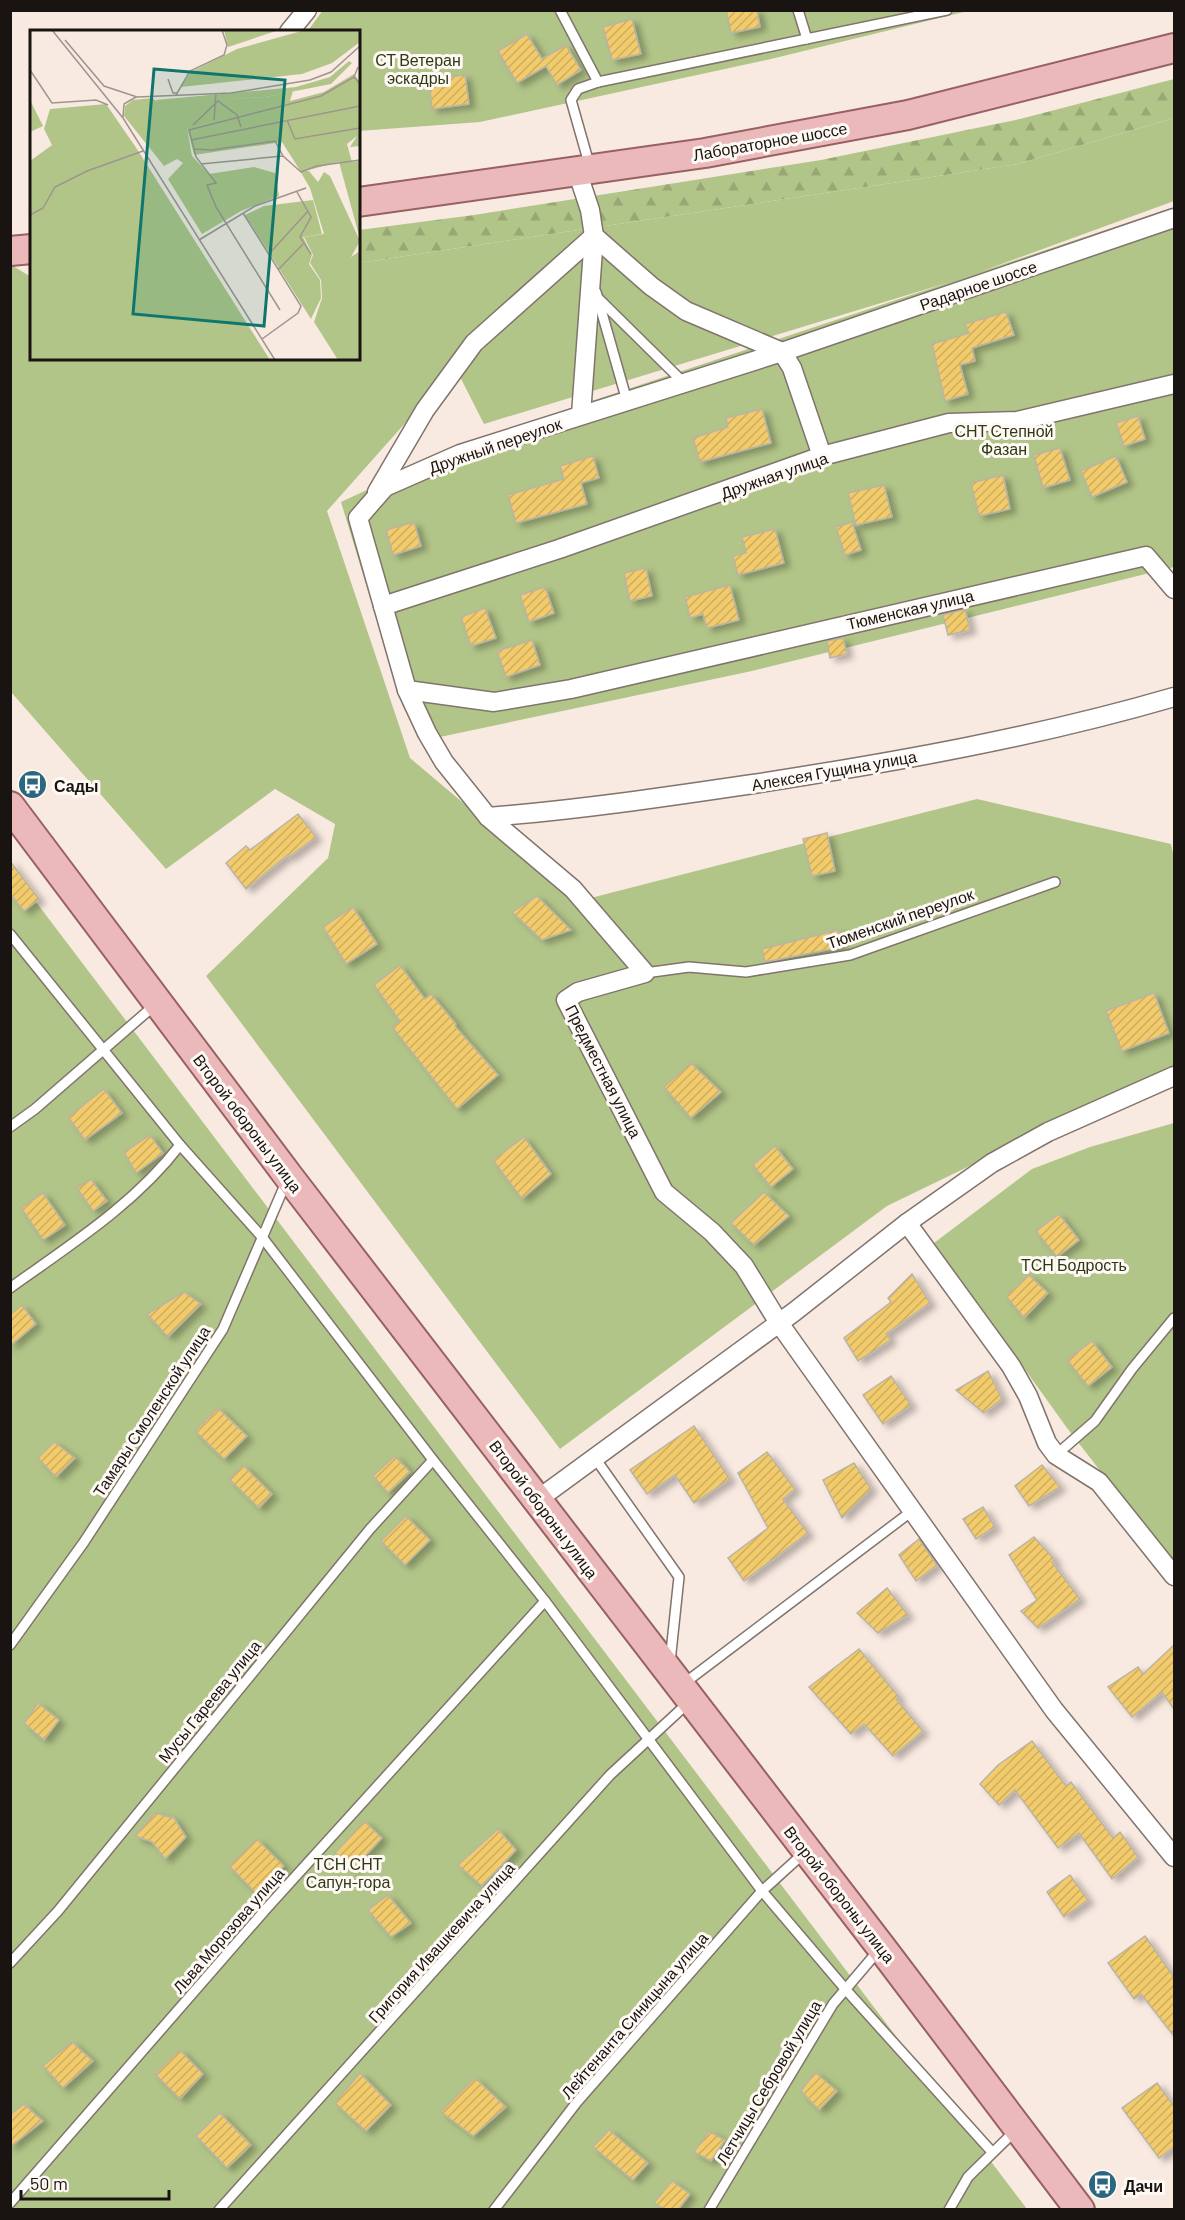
<svg xmlns="http://www.w3.org/2000/svg" width="1185" height="2220" font-family="Barlow,sans-serif">
	<defs>
		<pattern id="forest-firs" width="22" height="20" patternUnits="userSpaceOnUse" patternTransform="scale(1.5)"><rect width="22" height="20" fill="#b2c588"/><path d="M5 1l3.5 6h-7zM16 11l3.5 6h-7z" fill="#98a874"/></pattern>
		<pattern id="building-hatch" width="6" height="6" patternUnits="userSpaceOnUse" patternTransform="scale(1.5)"><rect width="6" height="6" fill="#f1cb6c"/><path d="M-1 1l2-2M0 6l6-6M5 7l2-2" fill="none" stroke="#cead5d"/></pattern>
		<filter id="shadow"><feDropShadow dx="6" dy="4" stdDeviation="3" flood-color="#0004"/></filter>
	</defs>
	<rect width="100%" height="100%" fill="#f9eae1"/>
	<!-- green -->
	<g fill="#b2c588">
		<path d="M323,10L968,11L771,59L480,122L359,131L358,32H307Z"/>
		<path d="M1174,118V201L980,272L1174,207V567L752,671L421,741L403,706L341,502L474,440L950,282L484,424L455,367L327,511L410,758L579,901L977,799L1171,844L1174,858V1067L887,1206L560,1449L206,976L328,858L335,824L275,789L166,869L11,692L10,264L31,277L32,358H358L359,263L1018,164Z"/>
		<path d="M11,869L1027,2209H11Z"/>
		<path d="M1174,1123V1566L1067,1428L934,1243L1032,1169L1090,1147Z"/>
	</g>
	<!-- forest -->
	<path fill="url(#forest-firs)" d="M1174,79V118L1018,164L359,263V230L474,215L821,160L1020,119Z"/>
	<!-- building -->
	<g fill="url(#building-hatch)" stroke="#bab4a7" stroke-width="1.5" filter="url(#shadow)">
		<path d="M726,10H757L760,27L731,33Z"/>
		<path d="M632,19L641,54L612,60L603,27Z"/>
		<path d="M527,34L542,59L566,45L581,70L557,85L546,66L517,83L498,51Z"/>
		<path d="M465,75L469,104L432,109L429,79Z"/>
		<path d="M1006,312L1014,335L972,348L975,361L960,365L968,394L945,401L932,344L969,333L965,324Z"/>
		<path d="M762,409L771,443L700,462L693,438L728,427L726,418Z"/>
		<path d="M1138,416L1145,439L1124,446L1116,423Z"/>
		<path d="M1060,448L1070,480L1043,488L1034,455Z"/>
		<path d="M593,456L599,478L581,483L587,504L516,523L508,495L564,479L560,466Z"/>
		<path d="M1116,456L1127,482L1092,497L1081,471Z"/>
		<path d="M1003,475L1010,509L979,516L971,483Z"/>
		<path d="M884,485L892,517L856,525L848,493Z"/>
		<path d="M414,522L421,546L393,555L386,530Z"/>
		<path d="M852,522L861,550L845,555L836,527Z"/>
		<path d="M775,529L784,563L738,575L733,556L746,553L742,537Z"/>
		<path d="M646,568L652,596L630,601L624,573Z"/>
		<path d="M730,585L739,620L707,628L703,614L690,618L685,597Z"/>
		<path d="M545,587L554,613L529,622L520,595Z"/>
		<path d="M485,608L496,638L471,646L461,617Z"/>
		<path d="M965,609L970,630L948,635L943,615Z"/>
		<path d="M843,638L847,654L830,658L827,641Z"/>
		<path d="M532,640L540,665L506,677L497,651Z"/>
		<path d="M298,814L316,837L289,857L288,855L246,889L226,863L246,846L250,850Z"/>
		<path d="M827,833L835,871L812,876L803,839Z"/>
		<path d="M10,861L39,899L24,911L10,894Z"/>
		<path d="M537,896L571,930L542,940L512,912Z"/>
		<path d="M353,907L377,944L346,964L323,927Z"/>
		<path d="M838,930L842,947L765,962L762,949Z"/>
		<path d="M400,965L425,999L431,994L456,1024L455,1026L498,1075L457,1109L392,1027L400,1021L374,985Z"/>
		<path d="M1154,993L1169,1033L1122,1051L1106,1011Z"/>
		<path d="M691,1063L721,1092L691,1118L664,1087Z"/>
		<path d="M104,1089L122,1113L85,1140L68,1117Z"/>
		<path d="M150,1135L163,1153L136,1173L124,1152Z"/>
		<path d="M524,1137L551,1174L522,1199L493,1160Z"/>
		<path d="M775,1146L793,1169L771,1187L753,1165Z"/>
		<path d="M91,1179L107,1201L93,1211L77,1188Z"/>
		<path d="M764,1192L789,1216L754,1245L731,1223Z"/>
		<path d="M43,1193L65,1225L43,1240L21,1208Z"/>
		<path d="M1059,1214L1079,1240L1057,1257L1036,1231Z"/>
		<path d="M912,1274L930,1303L886,1334L891,1340L858,1361L844,1338L891,1302L888,1298Z"/>
		<path d="M1029,1275L1048,1293L1024,1318L1006,1296Z"/>
		<path d="M184,1292L201,1304L168,1337L147,1314Z"/>
		<path d="M22,1305L36,1324L10,1346V1315Z"/>
		<path d="M1092,1341L1112,1367L1088,1386L1067,1360Z"/>
		<path d="M988,1371L1002,1399L984,1413L956,1390Z"/>
		<path d="M891,1376L911,1405L883,1424L863,1395Z"/>
		<path d="M218,1408L247,1436L224,1459L195,1431Z"/>
		<path d="M694,1426L730,1479L694,1503L675,1475L647,1494L630,1470Z"/>
		<path d="M54,1442L75,1458L56,1477L38,1458Z"/>
		<path d="M767,1452L795,1489L783,1499L808,1533L744,1581L728,1558L768,1528L738,1473Z"/>
		<path d="M395,1456L410,1472L388,1493L373,1476Z"/>
		<path d="M854,1463L871,1489L842,1518L823,1480Z"/>
		<path d="M243,1465L272,1494L259,1508L229,1479Z"/>
		<path d="M1042,1465L1060,1487L1029,1506L1015,1486Z"/>
		<path d="M983,1507L995,1527L976,1539L963,1519Z"/>
		<path d="M406,1516L430,1540L405,1565L381,1541Z"/>
		<path d="M1034,1537L1055,1560L1052,1562L1080,1599L1038,1628L1021,1611L1037,1600L1009,1555Z"/>
		<path d="M919,1539L937,1565L916,1581L899,1555Z"/>
		<path d="M887,1588L908,1615L878,1633L857,1613Z"/>
		<path d="M1174,1645V1709L1162,1692L1132,1717L1108,1687L1138,1667L1143,1674Z"/>
		<path d="M859,1649L899,1697L896,1699L923,1731L893,1756L864,1724L851,1734L809,1687Z"/>
		<path d="M38,1703L59,1720L44,1740L24,1723Z"/>
		<path d="M1032,1741L1066,1786L1071,1782L1113,1838L1120,1832L1138,1857L1112,1879L1079,1833L1058,1848L1015,1790L999,1805L980,1784L998,1765Z"/>
		<path d="M155,1813L174,1818L186,1837L165,1859L152,1842L135,1836Z"/>
		<path d="M364,1821L382,1838L353,1869L335,1853Z"/>
		<path d="M498,1829L516,1850L482,1886L458,1865Z"/>
		<path d="M257,1839L284,1866L256,1893L229,1866Z"/>
		<path d="M1070,1875L1088,1900L1064,1917L1047,1892Z"/>
		<path d="M388,1895L411,1923L391,1937L368,1910Z"/>
		<path d="M1145,1936L1174,1977V2036L1141,1994L1134,1999L1108,1963Z"/>
		<path d="M72,2042L93,2061L63,2088L43,2066Z"/>
		<path d="M180,2050L203,2074L180,2099L155,2074Z"/>
		<path d="M815,2072L837,2091L819,2110L801,2091Z"/>
		<path d="M360,2073L391,2105L366,2131L335,2103Z"/>
		<path d="M475,2078L506,2107L473,2136L441,2112Z"/>
		<path d="M1157,2083L1174,2106V2147L1159,2158L1122,2108Z"/>
		<path d="M24,2104L43,2121L10,2147V2115Z"/>
		<path d="M220,2113L251,2145L227,2168L196,2136Z"/>
		<path d="M609,2130L648,2163L633,2180L593,2147Z"/>
		<path d="M709,2131L725,2140L711,2161L694,2152Z"/>
		<path d="M672,2181L690,2194L678,2210H665L654,2203Z"/>
	</g>
	<g fill="none" stroke-linecap="round" stroke-linejoin="round">
		<defs>
			<g id="lane">
				<path d="M560,10L598,82"/>
				<path d="M798,10L807,39"/>
				<path d="M590,167L571,100L578,89L598,82L947,10"/>
				<path d="M596,292L627,401"/>
				<path d="M599,299L684,383"/>
				<path d="M10,934L180,1145L262,1237L433,1460L545,1601L762,1891L847,1991L992,2152"/>
				<path d="M645,973L689,967L746,972L850,955L1055,882"/>
				<path d="M10,1127L35,1109L156,1004"/>
				<path d="M10,1288C70,1245 135,1204 180,1145"/>
				<path d="M1056,1455L1095,1421L1132,1369L1174,1318"/>
				<path d="M595,1458L679,1577L670,1662"/>
				<path d="M10,1645L84,1542L223,1329L287,1180"/>
				<path d="M682,1685L912,1511"/>
				<path d="M10,1963L58,1911L370,1529L433,1460"/>
				<path d="M10,2203L266,1909L545,1601"/>
				<path d="M219,2210L610,1775L689,1702"/>
				<path d="M494,2210L577,2102L762,1891L805,1852"/>
				<path d="M709,2210L833,2004L878,1951"/>
				<path d="M949,2210L968,2177L1017,2129"/>
			</g>
			<g id="street">
				<path d="M289,32L307,10"/>
				<path d="M577,171L590,210L594,236L581,415"/>
				<path d="M1174,218L782,352L460,454L385,487L358,518L407,690L427,733L444,762L488,817L573,889L645,973L578,992L566,1000L664,1192L712,1232L744,1266L779,1323L1054,1710L1174,1857"/>
				<path d="M377,492L425,410L474,343L594,236L651,286L686,311L782,352L792,368L822,456"/>
				<path d="M383,606L559,549L822,456L949,423L1017,421L1174,384"/>
				<path d="M407,690L494,702L571,689L1146,556L1174,589"/>
				<path d="M488,817C577,810 665,797 753,784C895,762 1037,737 1174,697"/>
				<path d="M907,1223L1011,1366L1028,1396L1047,1443L1056,1455L1099,1482L1174,1576"/>
				<path d="M537,1500L794,1312L907,1223L992,1163L1048,1132L1174,1076"/>
			</g>
			<g id="primary">
				<path d="M358,202L705,153L908,115L1174,48"/>
				<path d="M10,251L32,249"/>
				<path d="M10,806L289,1177L881,1947L1080,2210"/>
			</g>
		</defs>
		<!-- lane casing -->
		<use href="#lane" stroke="#81746c" stroke-width="12"/>
		<!-- street casing -->
		<use href="#street" stroke="#81746c" stroke-width="21"/>
		<!-- primary casing -->
		<use href="#primary" stroke="#986161" stroke-width="32"/>
		<!-- lane -->
		<use href="#lane" stroke="#fff" stroke-width="9"/>
		<!-- street -->
		<use href="#street" stroke="#fff" stroke-width="18"/>
		<!-- primary -->
		<use href="#primary" stroke="#ebb9ba" stroke-width="28"/>
	</g>
	<!-- icons -->
	<defs>
		<symbol id="bus-disc" viewBox="-11 -11 22 22"><circle r="9.5" fill="#2b677f" stroke="#fff9f5"/><path d="M-5-6H5V4H4V6H2V4H-2V6H-4V4H-5ZM-3.5-4V0h7V-4ZM-3.5 1.2v1.5H-2V1.2ZM2 1.2v1.5H3.5V1.2Z" fill="#fff"/></symbol>
	</defs>
	<g fill-rule="evenodd">
		<use href="#bus-disc" x="16" y="768" width="33" height="33"/>
		<use href="#bus-disc" x="1086" y="2168" width="33" height="33"/>
	</g>
	<g text-anchor="middle" dominant-baseline="central" stroke-width="6" stroke-linejoin="round" paint-order="stroke">
		<!-- park labels -->
		<g font-size="16" fill="#2f3a14" stroke="#fff9f5">
			<text x="418" y="59">СТ Ветеран<tspan x="418" dy="18">эскадры</tspan></text>
			<text x="1004" y="430">СНТ Степной<tspan x="1004" dy="18">Фазан</tspan></text>
			<text x="1074" y="1264">ТСН Бодрость</text>
			<text x="348" y="1863">ТСН СНТ<tspan x="348" dy="18">Сапун-гора</tspan></text>
		</g>
		<!-- street labels -->
		<g font-size="16" fill="#191411" stroke="#fff9f5">
			<text transform="translate(770 141) rotate(-10)">Лабораторное шоссе</text>
			<text transform="translate(978 285) rotate(-19)">Радарное шоссе</text>
			<text transform="translate(495 445) rotate(-19)">Дружный переулок</text>
			<text transform="translate(774 475) rotate(-19)">Дружная улица</text>
			<text transform="translate(910 609) rotate(-13)">Тюменская улица</text>
			<text transform="translate(834 770) rotate(-10)">Алексея Гущина улица</text>
			<text transform="translate(900 918) rotate(-19)">Тюменский переулок</text>
			<text transform="translate(604 1071) rotate(63)">Предместная улица</text>
			<text transform="translate(248 1123) rotate(53)">Второй обороны улица</text>
			<text transform="translate(151 1411) rotate(-57)">Тамары Смоленской улица</text>
			<text transform="translate(544 1509) rotate(53)">Второй обороны улица</text>
			<text transform="translate(209 1701) rotate(-51)">Мусы Гареева улица</text>
			<text transform="translate(840 1894) rotate(52)">Второй обороны улица</text>
			<text transform="translate(228 1930) rotate(-49)">Льва Морозова улица</text>
			<text transform="translate(441 1942) rotate(-48)">Григория Ивашкевича улица</text>
			<text transform="translate(634 2015) rotate(-49)">Лейтенанта Синицына улица</text>
			<text transform="translate(768 2082) rotate(-59)">Летчицы Себровой улица</text>
		</g>
		<!-- poi labels -->
		<g font-size="16" font-weight="bold" fill="#191411" stroke="#fff9f5" text-anchor="start">
			<text x="54" y="785">Сады</text>
			<text x="1124" y="2185">Дачи</text>
		</g>
	</g>
	<!-- overview -->
	<g transform="translate(30 30)">
		<rect width="330" height="330" fill="#f9eae1"/>
		<path d="M194,0H249L198,17ZM275,0H330V12L302,33L272,44L151,57L161,42L207,19ZM324,44L330,52V116L320,117L327,106L317,114L322,132L330,131V209L309,132L271,142L252,112L164,125L157,97L162,126L179,144L224,137L245,143L249,166L211,181L172,204L138,149L153,133L147,129L134,136L94,86L95,76L103,70L122,68L129,73L235,67L263,61L260,71L294,62ZM0,70L13,96L0,102ZM76,74L107,119L240,330H0V131L22,115L14,99L20,79ZM283,170L292,204L273,207L282,225L279,234L290,250L291,268L281,289L215,185L234,176Z" fill="#b2c588"/>
		<path d="M319,31L322,33L301,54L235,67L129,74L126,70L266,57L300,47ZM270,141H279L288,152L294,142L300,146L330,211L321,227L330,221V329L308,330L284,292L292,268L291,250L280,233L283,225L274,207L294,204L280,158Z" fill="#b2c588"/>
		<path fill="none" stroke="#9f948e" stroke-width="1.5" d="M22,0L93,88L245,330M35,10L74,56L107,67L201,63L280,50L301,42L330,16M328,37L324,47L330,54M0,40L22,73L66,70L78,75M138,49L143,63H147M146,65L160,41L194,25L197,15L192,0M93,87L94,74L106,67M184,90L186,63M257,90L265,109L330,98M163,95L188,71L207,85L211,97M161,110L330,76M163,119L181,120L245,111L253,126L271,142L287,136L330,130M171,134L253,126M267,162L281,187L270,207L281,224M213,183L271,276L268,283L232,309M0,185L13,178L25,157L57,141L113,121M169,210L225,176L276,158M239,224L278,181M248,240L273,214M250,280L186,177L177,155L186,153L166,127L159,100L291,66L324,47"/>
		<path fill="#0f766e" fill-opacity="0.15" stroke="#0f766e" stroke-width="3" d="M124,39L255,50L234,296L103,284Z"/>
		<rect width="330" height="330" fill="none" stroke="#191411" stroke-width="3"/>
	</g>
	<!-- border -->
	<rect width="1185" height="2220" fill="none" stroke="#191411" stroke-width="24"/>
	<!-- scale -->
	<path d="M21 2190v9h148v-9" fill="none" stroke="#191411" stroke-width="3"/>
	<text x="30" y="2190" font-size="18" fill="#191411" stroke="#fff9f5" stroke-width="4.5" paint-order="stroke">50 m</text>
</svg>
